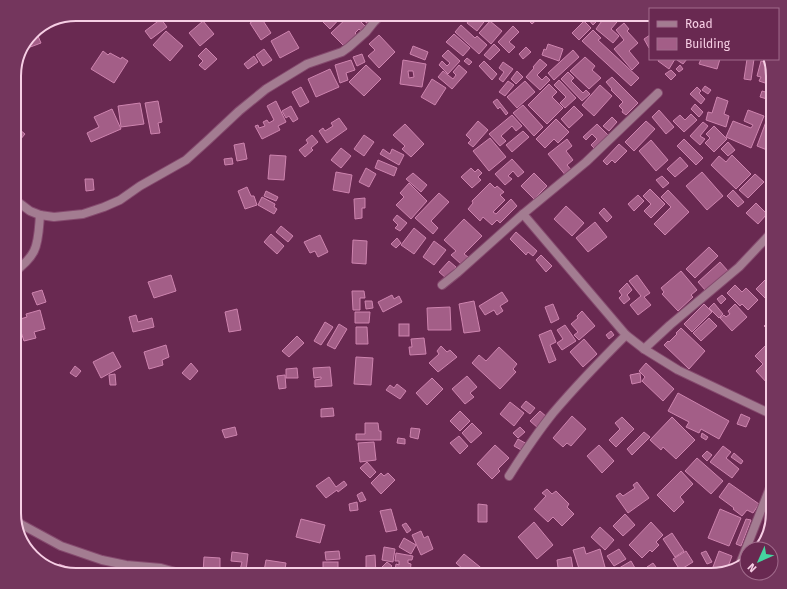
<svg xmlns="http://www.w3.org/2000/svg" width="787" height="589" font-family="'Fira Sans',sans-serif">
	<rect width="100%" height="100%" fill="#692951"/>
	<!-- building -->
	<g fill="#a35e87" stroke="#ce84af" fill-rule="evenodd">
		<path d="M229,14H244L236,21Z"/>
		<path d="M326,14H344L330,29L321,20Z"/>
		<path d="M345,14H353L366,27L361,31L359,29L355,33L358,36L346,48L331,33L348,17Z"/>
		<path d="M356,14H371L374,17L368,24Z"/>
		<path d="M448,14H461L457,20Z"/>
		<path d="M522,14H543L532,24Z"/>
		<path d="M575,14H585L580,19Z"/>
		<path d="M592,14H598L601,17L593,25L588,19Z"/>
		<path d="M607,14L617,22L611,29L619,36L613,43L596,29Z"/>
		<path d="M482,15L487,18L477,31L467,23L472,16L478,21Z"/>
		<path d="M260,16L271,33L261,40L250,23Z"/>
		<path d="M161,19L167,27L151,39L145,31Z"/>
		<path d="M203,21L214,34L200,46L189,33Z"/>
		<path d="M490,21L502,31L491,44L479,33Z"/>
		<path d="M584,21L591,28L579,40L572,33Z"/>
		<path d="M624,23L629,29L627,31L638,43L629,51L639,63L632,70L614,49L624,40L616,30Z"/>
		<path d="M461,25L475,38L477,36L487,45L479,54L455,32Z"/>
		<path d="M513,26L519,32L509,42L515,47L509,53L498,42Z"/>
		<path d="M35,29L41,43L25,49Z"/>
		<path d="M593,30L601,38L598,40L639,78L631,86L582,41Z"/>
		<path d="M166,31L183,46L170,61L153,45Z"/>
		<path d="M289,31L299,48L280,58L271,41Z"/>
		<path d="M454,34L470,48L463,56L446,42Z"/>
		<path d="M379,35L395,52L379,68L368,56L375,50L369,44Z"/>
		<path d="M650,35V47L649,48L644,39Z"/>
		<path d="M494,44L500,50L490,60L484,55Z"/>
		<path d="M548,44L563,49L559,61L542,55L544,49L546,50Z"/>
		<path d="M413,46L428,52L425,60L410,54Z"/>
		<path d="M526,47L531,52L523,59L519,54Z"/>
		<path d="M206,48L217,59L205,70L199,65L203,61L198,56Z"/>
		<path d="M264,49L272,60L263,66L256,55Z"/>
		<path d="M448,50L460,61L448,74L439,65L442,61L447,66L450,63L442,56Z"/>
		<path d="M573,50L579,57L554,80L548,73Z"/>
		<path d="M103,51L108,55L110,53L121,59L122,57L128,61L114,83L91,69Z"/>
		<path d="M362,54L365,62L357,66L353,57Z"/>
		<path d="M254,56L258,62L248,69L244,64Z"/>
		<path d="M585,57L595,66L592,70L601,78L589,89L570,71Z"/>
		<path d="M467,58L472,62L469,65L464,61Z"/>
		<path d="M540,59L547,65L537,75L542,80L546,76L550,80L540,90L526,77L534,68L533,67Z"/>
		<path d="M659,59H675L669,69L658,61Z"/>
		<path d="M678,59H687L683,64L677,60Z"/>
		<path d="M701,59H720L717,69L699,64Z"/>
		<path d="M747,59H754L751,80L744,79Z"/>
		<path d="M351,60L355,70L346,73L348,80L340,83L335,65Z"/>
		<path d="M403,60L426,64L422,87L400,84ZM408,71H413L414,77L409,78Z"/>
		<path d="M484,61L497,74L492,80L479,66Z"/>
		<path d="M761,61L770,64L773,75L771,85L759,81L761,77L757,76Z"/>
		<path d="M503,62L513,69L503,82L499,79L504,72L499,68Z"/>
		<path d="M366,65L381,79L364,96L349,82Z"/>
		<path d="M459,65L467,72L452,89L438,77L443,71L453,79L456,75L453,72Z"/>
		<path d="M680,65L683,69L679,72L676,69Z"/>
		<path d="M330,69L339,87L316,97L308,79Z"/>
		<path d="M671,70L676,75L671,80L665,74Z"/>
		<path d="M517,71L523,77L516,84L511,79Z"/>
		<path d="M568,72L574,78L571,81L583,93L586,90L590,94L582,101L561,79Z"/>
		<path d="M612,77L638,103L626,115L622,112L623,110L619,106L623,102L611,90L612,89L606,82Z"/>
		<path d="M432,79L446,88L435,105L421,97Z"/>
		<path d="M559,80L576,98L565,108L560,103L566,97L554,85Z"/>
		<path d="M508,81L514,85L505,96L499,92Z"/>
		<path d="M525,81L535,92L517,108L507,97Z"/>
		<path d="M549,84L557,92L552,97L563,108L547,124L528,105Z"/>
		<path d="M600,85L612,96L594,116L582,105Z"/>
		<path d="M705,86L711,90L708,94L702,90Z"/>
		<path d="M301,87L309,102L300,107L292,92Z"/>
		<path d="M697,87L701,91L699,93L705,99L701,104L690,94Z"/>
		<path d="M762,91L769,93L767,99L760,97Z"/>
		<path d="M771,94H773V104L769,103Z"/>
		<path d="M717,97L728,101L724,114L729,116L726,127L706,120L708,112L712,113Z"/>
		<path d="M497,99L508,113L506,115L500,107L498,109L493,102Z"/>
		<path d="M158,101L162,122L158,123L160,133L151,134L145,103Z"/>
		<path d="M276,101L286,122L278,126L280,130L262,139L255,126L258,125L259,128L265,126L263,122L267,120L269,123L274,120L267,106Z"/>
		<path d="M140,103L144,124L121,127L118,106Z"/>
		<path d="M695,104L703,112L699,117L691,109Z"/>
		<path d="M523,105L543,127L534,136L513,113Z"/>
		<path d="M291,106L298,119L293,122L289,116L286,118L282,111Z"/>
		<path d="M574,106L583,115L569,128L561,119Z"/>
		<path d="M112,109L121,129L91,142L87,133L99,127L94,117Z"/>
		<path d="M659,110L674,127L666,134L652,117Z"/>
		<path d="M748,110L764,116L751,148L726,137L733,121L751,128L753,125L744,121Z"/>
		<path d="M691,114L697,120L684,132L673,121L680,115L685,120Z"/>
		<path d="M512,115L522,126L516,131L512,126L501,136L506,141L500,146L489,134Z"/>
		<path d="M612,117L617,122L609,131L603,126Z"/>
		<path d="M339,118L347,129L327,143L319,131L323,128L325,131L333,126L331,123Z"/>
		<path d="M556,119L569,132L558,143L554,139L545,148L536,139Z"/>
		<path d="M767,119L773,121V136L767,150L757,146Z"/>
		<path d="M478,121L488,130L473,147L468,143L471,140L466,135Z"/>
		<path d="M646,121L655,129L634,151L625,142Z"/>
		<path d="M703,122L708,126L700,136L705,139L700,145L690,136Z"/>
		<path d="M405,124L424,144L411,157L402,149L405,146L393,135Z"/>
		<path d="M597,124L609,136L595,149L591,145L597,139L592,134L586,140L583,137Z"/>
		<path d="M14,125L25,134L14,147Z"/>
		<path d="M714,126L727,139L714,152L705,143L710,138L706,134Z"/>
		<path d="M523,131L529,137L512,152L506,145Z"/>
		<path d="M312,135L318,142L311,148L313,150L305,157L299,150L308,143L306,140Z"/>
		<path d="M364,135L374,142L364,156L354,149Z"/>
		<path d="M490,138L506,157L489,171L473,151Z"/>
		<path d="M567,139L572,146L566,151L573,160L567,165L573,172L567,177L548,154Z"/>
		<path d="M684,139L703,158L696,165L677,146Z"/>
		<path d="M651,140L668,160L656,171L639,151Z"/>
		<path d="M728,142L735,150L728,156L721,149Z"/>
		<path d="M244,143L247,159L237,161L234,145Z"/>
		<path d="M619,144L627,151L615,163L612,160L607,165L603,161Z"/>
		<path d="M341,148L351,156L341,168L331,160Z"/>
		<path d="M383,149L390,154L392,149L404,155L399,165L380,154Z"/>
		<path d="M270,155L286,156L284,180L268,179Z"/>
		<path d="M732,155L751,174L736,189L711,165L719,156L726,162Z"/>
		<path d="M680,157L688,166L675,177L667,169Z"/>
		<path d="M232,158L233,164L225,165L224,159Z"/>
		<path d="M512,159L524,172L518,177L513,171L508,176L512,179L505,185L495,174Z"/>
		<path d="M378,160L397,168L394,176L375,168Z"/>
		<path d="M366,168L376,174L369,187L359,182Z"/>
		<path d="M471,168L475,172L478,169L482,173L478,177L481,180L472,188L461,177Z"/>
		<path d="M336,172L352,175L349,193L333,190Z"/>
		<path d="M702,172L723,196L707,210L686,186Z"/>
		<path d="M413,173L427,185L421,192L406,179Z"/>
		<path d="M534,173L547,186L534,199L521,186Z"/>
		<path d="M755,174L764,182L748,198L739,190Z"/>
		<path d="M662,176L669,183L663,188L656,180Z"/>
		<path d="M85,179H93L94,190L86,191Z"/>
		<path d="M409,183L427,201L411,219L396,205L404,197L400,193Z"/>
		<path d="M490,183L495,188L497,186L504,192L500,195L505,200L493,212L496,214L511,199L517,206L500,223L497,220L492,225L483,217L480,221L468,209L473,203L472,201Z"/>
		<path d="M247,187L251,196H254L257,205L245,209L238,191Z"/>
		<path d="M650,189L665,204L651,218L644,211L651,204L643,196Z"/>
		<path d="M668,190L689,212L665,235L654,224L671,207L661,197Z"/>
		<path d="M733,190L744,202L738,207L727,196Z"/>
		<path d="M266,191L278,197L276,201L264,196Z"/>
		<path d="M439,193L449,202L431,221L438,228L433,234L415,218Z"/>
		<path d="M638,195L644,201L634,211L628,204Z"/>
		<path d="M262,197L275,204L274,207L277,209L274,214L258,205Z"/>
		<path d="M365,198V208H362V218L355,219L354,199Z"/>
		<path d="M756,203L767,214L758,224L746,213Z"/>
		<path d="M566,206L584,223L572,236L554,219Z"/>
		<path d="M604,208L612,217L607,222L599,213Z"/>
		<path d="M397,215L407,223L400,231L395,228L398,225L393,220Z"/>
		<path d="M464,219L482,236L464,254L468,257L461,264L451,255L456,251L444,240Z"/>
		<path d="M595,222L607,237L588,252L576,238Z"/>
		<path d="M281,226L293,236L288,242L276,232Z"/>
		<path d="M414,228L426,238L414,254L401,245Z"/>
		<path d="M516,232L537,251L533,256L528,252L526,255L510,239Z"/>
		<path d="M271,234L284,246L277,254L264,242Z"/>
		<path d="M320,235L328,252L318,257L315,251L310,253L304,242Z"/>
		<path d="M397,238L401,243L396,248L391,244Z"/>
		<path d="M353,240L367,241L366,264L352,263Z"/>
		<path d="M434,241L446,250L434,265L423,257Z"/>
		<path d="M709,247L718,256L695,278L686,269Z"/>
		<path d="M541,255L552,266L546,272L536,260Z"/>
		<path d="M449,261L456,267L446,278L439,272Z"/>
		<path d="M720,262L728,271L706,291L698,282Z"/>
		<path d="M681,271L697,290L691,295L693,297L678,311L662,294L664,292L661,288Z"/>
		<path d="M171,275L176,291L154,298L148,282Z"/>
		<path d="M637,275L650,293L644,297L651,305L638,315L630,305L641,296L629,281Z"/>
		<path d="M767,278L773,285V306L756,289Z"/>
		<path d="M627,283L632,290L627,295L630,299L624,304L619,298L622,295L619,291Z"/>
		<path d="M735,285L742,292L746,288L758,300L748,310L742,304L740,306L727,293Z"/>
		<path d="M42,290L46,302L37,305L32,293Z"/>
		<path d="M352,291H364L365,298H360V310H353Z"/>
		<path d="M502,292L508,301L500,306L503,311L497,315L494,310L485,315L479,306Z"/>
		<path d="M392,295L394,299L399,296L402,302L383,312L378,302Z"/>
		<path d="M722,295L726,299L721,304L717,299Z"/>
		<path d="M365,301H372L373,308L366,309Z"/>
		<path d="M474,301L480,331L464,333L459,304Z"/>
		<path d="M714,303L723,314L719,318L709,308Z"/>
		<path d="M553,304L559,319L551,323L545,307Z"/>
		<path d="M704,304L712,312L692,332L684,324Z"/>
		<path d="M735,304L747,317L732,331L720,318L724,315L726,317L730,314L728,311Z"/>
		<path d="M450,307L451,330H428L427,308Z"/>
		<path d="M237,309L241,330L229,332L225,312Z"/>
		<path d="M40,310L45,329L34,332L36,338L24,341L17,320L27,317L26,314Z"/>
		<path d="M582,311L595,326L579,340L574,335L578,332L571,324L578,318L577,316Z"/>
		<path d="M355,312H370L369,323H355Z"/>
		<path d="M136,315L138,322L152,318L154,327L133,332L129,317Z"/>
		<path d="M709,318L717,326L701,341L693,333Z"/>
		<path d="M772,318L773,319V335L764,326Z"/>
		<path d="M325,322L333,327L321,345L314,341Z"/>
		<path d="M339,324L347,329L335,349L327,345Z"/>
		<rect x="399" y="324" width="10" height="12"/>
		<path d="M565,325L576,341L562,350L557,343L563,339L557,330Z"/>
		<path d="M356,327H367L368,344H356Z"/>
		<path d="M681,328L705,351L689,369L664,345L668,341L669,342L677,334L676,333Z"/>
		<path d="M551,330L556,342L550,345L556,360L549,363L539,335Z"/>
		<path d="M611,331L614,335L609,339L606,335Z"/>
		<path d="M297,336L304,343L289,357L282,351Z"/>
		<path d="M424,338L426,354L410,355L409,347H412L411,339Z"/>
		<path d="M584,339L597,354L583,367L570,352Z"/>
		<path d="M771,340L773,341V378L768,384L756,371L763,364L755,356Z"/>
		<path d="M166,345L169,357L162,360L163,365L149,369L144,352Z"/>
		<path d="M441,346L447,352L450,350L457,357L438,372L429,363L439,354L437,351Z"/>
		<path d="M499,347L517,364L513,369L516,372L500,389L472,363L479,355L486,361Z"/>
		<path d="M113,352L121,367L101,378L93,362Z"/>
		<path d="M356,357L373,358L371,385L354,384Z"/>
		<path d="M191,363L198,371L190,380L182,373Z"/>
		<path d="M646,363L674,389L663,401L642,381L645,377L639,371Z"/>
		<path d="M75,366L81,371L76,377L70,373Z"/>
		<path d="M330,367L332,386L315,387V380L321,379V377L314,378L313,368Z"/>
		<path d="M297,368L298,378H286V369Z"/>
		<path d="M640,373L641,382L632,384L630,375Z"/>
		<path d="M115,374L116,385H110L109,375Z"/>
		<path d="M285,375L286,388L279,389L277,376Z"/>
		<path d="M467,376L477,387L470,393L474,397L465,404L452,389Z"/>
		<path d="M432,378L443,389L427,405L416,393Z"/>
		<path d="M397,384L406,391L400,399L386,390L390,385L394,388Z"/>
		<path d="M678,393L729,421L719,439L701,429L699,433L686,427L689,422L668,411Z"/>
		<path d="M526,401L535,408L530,414L521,407Z"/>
		<path d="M510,402L524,413L514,426L500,414Z"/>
		<path d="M333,408L334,416L321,417V409Z"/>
		<path d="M460,411L470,421L460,431L450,421Z"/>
		<path d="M540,411L548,418L538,428L530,421Z"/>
		<path d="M741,414L750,418L746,427L737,424Z"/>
		<path d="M572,416L586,429L571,446L567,443L563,447L553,438Z"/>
		<path d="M622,417L634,429L616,447L609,440L620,429L615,423Z"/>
		<path d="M672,417L695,440L676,459L663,447L661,450L650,440Z"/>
		<path d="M365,423H378L379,431H381V440H356V434H365Z"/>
		<path d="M472,423L482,433L471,443L462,433Z"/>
		<path d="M235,427L237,435L225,438L222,430Z"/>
		<path d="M520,427L525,432L518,438L513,433Z"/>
		<path d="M411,428L420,429L418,439L410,437Z"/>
		<path d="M644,432L650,437L632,455L627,449Z"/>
		<path d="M702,433L708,437L706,440L701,437Z"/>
		<path d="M459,436L468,446L460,454L450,443Z"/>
		<path d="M398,438L405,439V444L397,443Z"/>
		<path d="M518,439L527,444L523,451L514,446Z"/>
		<path d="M374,442L376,460L360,462L358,443Z"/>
		<path d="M495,445L509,458L498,469L500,471L492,479L477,464Z"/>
		<path d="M599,445L614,461L602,473L587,456Z"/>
		<path d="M723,446L731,452L726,458L739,469L732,478L710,462Z"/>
		<path d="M707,451L712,455L707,461L702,456Z"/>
		<path d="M734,453L743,461L741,464L731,457Z"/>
		<path d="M697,458L723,481L711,494L685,471Z"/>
		<path d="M367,462L376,472L370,478L360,468Z"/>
		<path d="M681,471L693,484L680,497L684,502L674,512L657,495Z"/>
		<path d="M381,473L384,476L388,473L395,480L381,494L371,483Z"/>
		<path d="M329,477L336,487L344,481L347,485L338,492L337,490L326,498L316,486Z"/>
		<path d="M637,482L649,498L628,513L616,496L620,493L623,496L635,488L633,485Z"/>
		<path d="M729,483L759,504L753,513L747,510L742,516L733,509L734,508L719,497Z"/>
		<path d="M547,489L552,494L556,491L569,504L567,507L574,514L562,526L553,517L548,522L534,509L546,496L542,493Z"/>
		<path d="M362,492L366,500L360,502L357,495Z"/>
		<path d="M357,502L358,510L350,511L349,504Z"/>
		<path d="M478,504L487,505V522H478Z"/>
		<path d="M391,509L397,530L386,532L380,511Z"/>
		<path d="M720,509L741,518L729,546L708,538Z"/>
		<path d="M625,514L635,525L623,536L613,526Z"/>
		<path d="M301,519L325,525L320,543L296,537Z"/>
		<path d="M746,519L751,520L741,546L736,544Z"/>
		<path d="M534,522L553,545L537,559L518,537Z"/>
		<path d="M651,522L663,535L656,542L659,545L652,552L650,550L642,558L629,545Z"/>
		<path d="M406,523L411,530L407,533L402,525Z"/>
		<path d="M600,527L614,540L605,550L591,537Z"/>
		<path d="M421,531L424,538L428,536L433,549L421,555L412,535Z"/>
		<path d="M672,533L684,551L675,557L663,539Z"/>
		<path d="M404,538L416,545L411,554L399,547Z"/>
		<path d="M384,547L395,549L393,562L382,560Z"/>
		<path d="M584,547L586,554L600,549L605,567L590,572L591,575H581L573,550Z"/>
		<path d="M619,549L626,559L614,566L607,556Z"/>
		<path d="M339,551L340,559L326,560L325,552Z"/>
		<path d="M686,551L693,562L680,570L673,559Z"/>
		<path d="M706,551L712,562L707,564L701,553Z"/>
		<path d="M719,551L732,556L726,572L710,575Z"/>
		<path d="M232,552L248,554L246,571L240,570L242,562L231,561Z"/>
		<path d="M396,553L413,556L412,560H408V563L411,564L410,573L395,570L396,564L399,565V561H395Z"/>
		<path d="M464,554L485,571L482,575H470L456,563Z"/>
		<path d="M375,555L376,575H366V556Z"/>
		<path d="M204,557L220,558V574L203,573Z"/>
		<path d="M571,557L574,575H559L557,560Z"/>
		<path d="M266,560L286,563L284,575L264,571Z"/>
		<path d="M631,561L639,575H610L609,574Z"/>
		<rect x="323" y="562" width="15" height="10"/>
		<path d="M387,562L392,566L383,575H381L377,572Z"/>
		<path d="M653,563L659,571L654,575L647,567Z"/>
		<path d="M59,564L70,568L68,572L57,569Z"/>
		<path d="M73,569L88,575H75L71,573Z"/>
		<path d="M295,571L303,573V575H294Z"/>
	</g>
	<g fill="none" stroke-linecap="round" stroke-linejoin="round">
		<defs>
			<g id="minor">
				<path d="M14,199L30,211L40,215L54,217L83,214L104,207L120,200L140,186L186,160L207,141L239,111L266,89L307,64L342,52L349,47L366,32L374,22L382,14"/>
				<path d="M523,214L626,335L644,349L678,370L773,415"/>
				<path d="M14,272C21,267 30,259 34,251C39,241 39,226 40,215"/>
				<path d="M442,285L457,273L523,214L586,162L658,93"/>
				<path d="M644,349L670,325L739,267L773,231"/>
				<path d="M509,476C523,454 537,433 553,413C576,386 601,360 626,335"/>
				<path d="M15,521L61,546L102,560L126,565L161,568L179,573L183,575"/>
				<path d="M738,569L773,480"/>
			</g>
		</defs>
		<!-- minor casing -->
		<use href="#minor" stroke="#854a6e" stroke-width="10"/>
		<!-- minor -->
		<use href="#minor" stroke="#a37c91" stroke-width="8"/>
	</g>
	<!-- crop -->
	<path d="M0 0H787V589H0ZM76 21H711A55 55 0 0 1 766 76V513A55 55 0 0 1 711 568H76A55 55 0 0 1 21 513V76A55 55 0 0 1 76 21Z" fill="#74365d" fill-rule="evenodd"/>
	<path fill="none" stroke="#f6cee4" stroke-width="2" d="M76 21H711A55 55 0 0 1 766 76V513A55 55 0 0 1 711 568H76A55 55 0 0 1 21 513V76A55 55 0 0 1 76 21Z"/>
	<!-- legend -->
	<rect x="649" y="8" width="130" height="52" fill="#692951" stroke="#a16b8c"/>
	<rect x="657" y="21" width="20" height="6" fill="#a37c91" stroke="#a16b8c"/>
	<text x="685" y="28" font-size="12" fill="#f6cee4">Road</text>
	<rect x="657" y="38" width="20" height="12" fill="#a35e87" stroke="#a16b8c"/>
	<text x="685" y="48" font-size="12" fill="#f6cee4">Building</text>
	<!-- north arrow -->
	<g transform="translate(759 561) rotate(225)"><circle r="19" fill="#692951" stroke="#a16b8c"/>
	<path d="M0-3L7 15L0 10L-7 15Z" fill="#45d49f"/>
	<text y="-6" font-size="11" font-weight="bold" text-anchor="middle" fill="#f6cee4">N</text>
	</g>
</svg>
